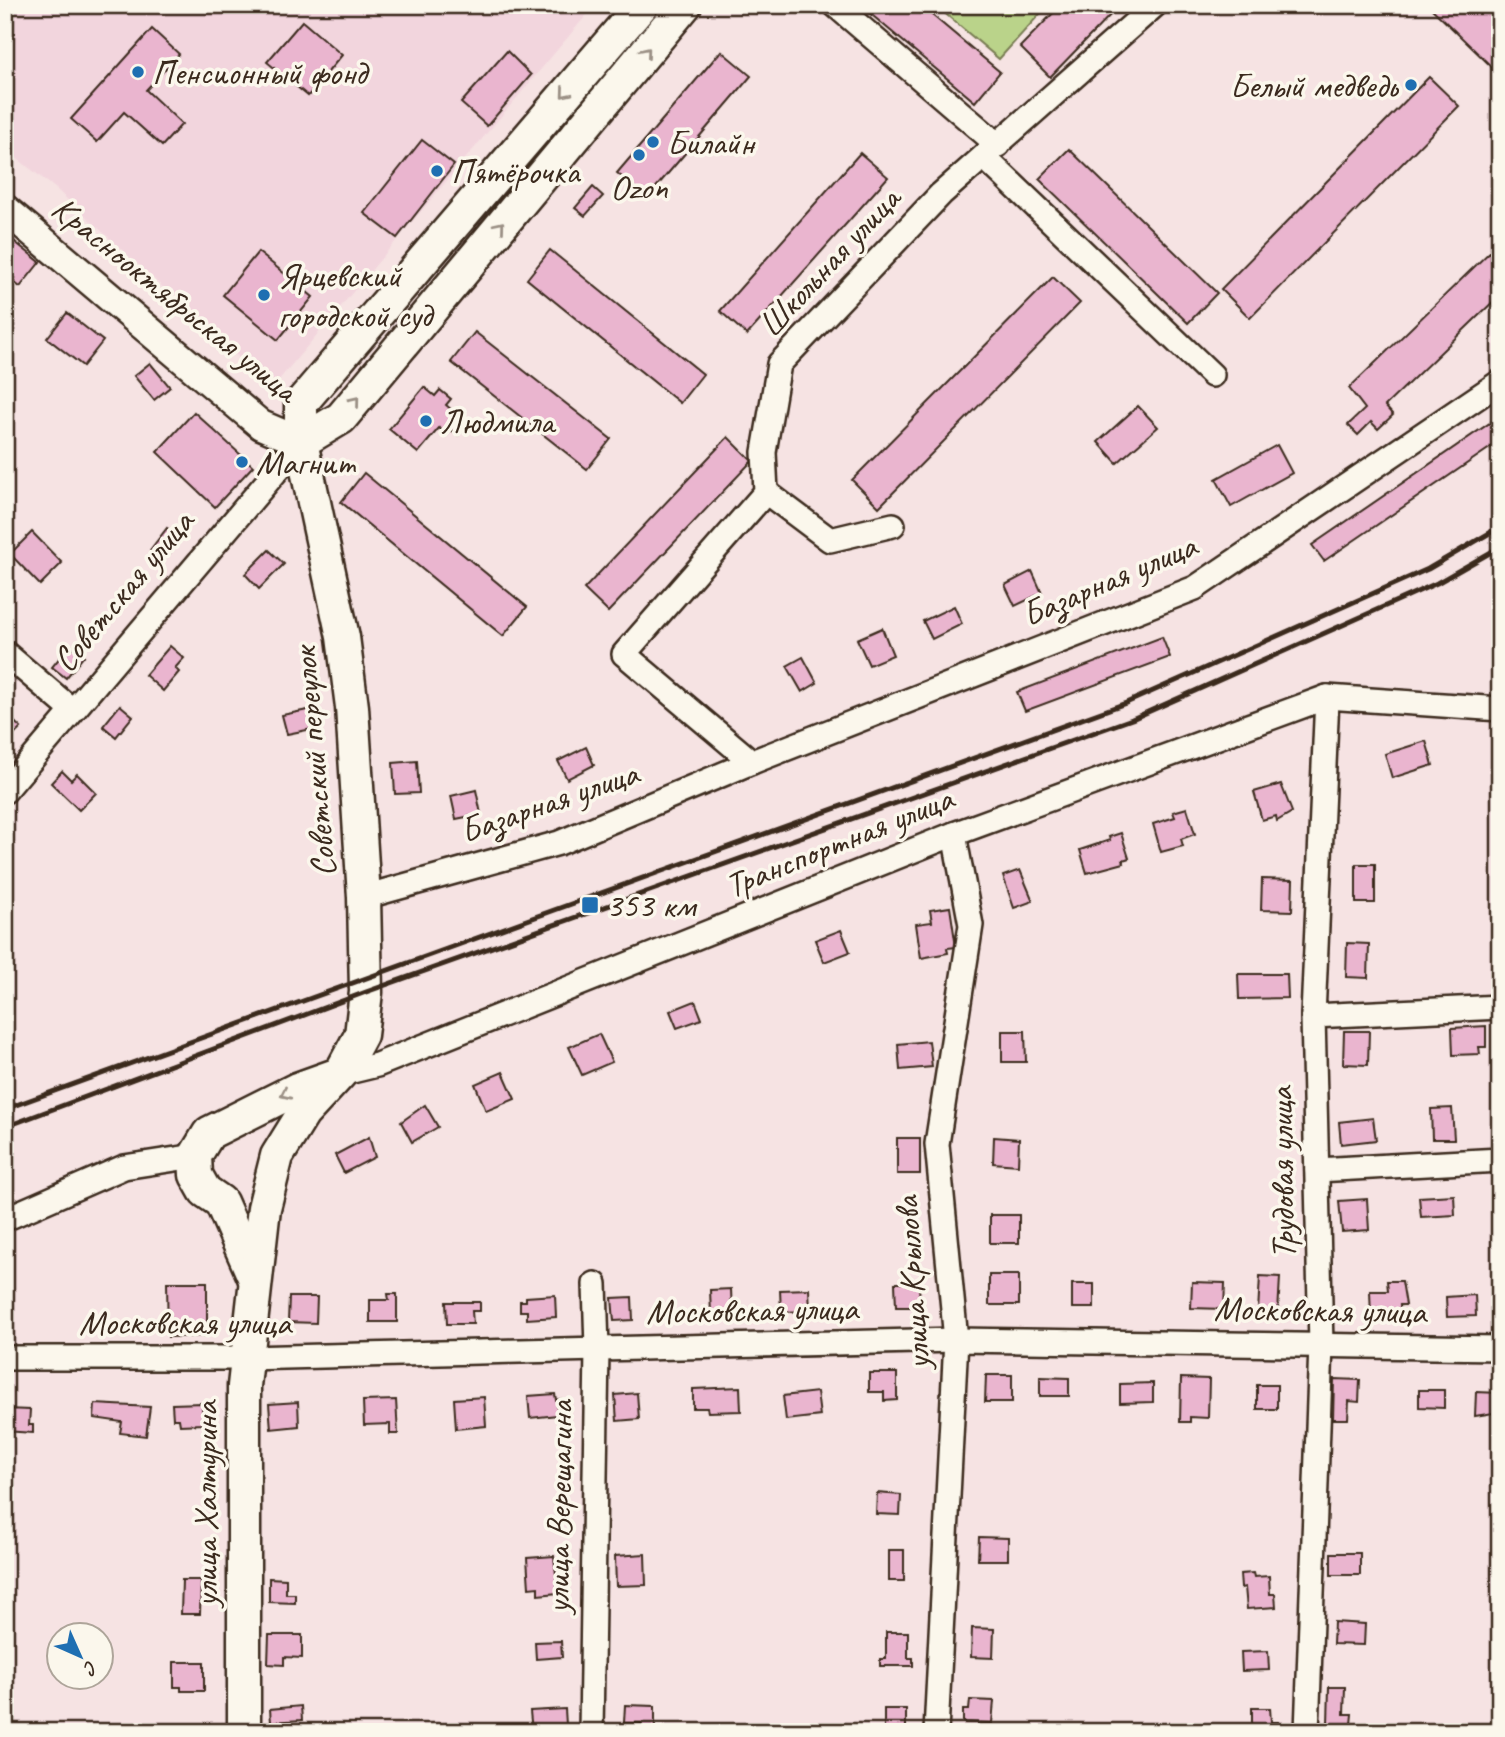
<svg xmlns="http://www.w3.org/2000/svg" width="1505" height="1737" font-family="Caveat,sans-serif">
	<rect width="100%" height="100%" fill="#f6e3e3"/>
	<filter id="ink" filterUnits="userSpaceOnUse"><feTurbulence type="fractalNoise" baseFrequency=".0143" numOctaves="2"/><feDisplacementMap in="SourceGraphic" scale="14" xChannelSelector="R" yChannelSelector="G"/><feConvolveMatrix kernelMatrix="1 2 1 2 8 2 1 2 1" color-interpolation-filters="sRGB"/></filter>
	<g filter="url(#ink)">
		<!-- built -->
		<path fill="#f2d5dd" d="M5,5H595L272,388L55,188L5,149Z"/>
		<!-- green -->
		<path fill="#bad38a" stroke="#7a7e54" stroke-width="2" d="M935,5H1048L999,59Z"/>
		<!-- building -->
		<g fill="#eab5cf" stroke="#3b2a1e" stroke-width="2">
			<path d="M860,5H920L1000,72L975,102Z"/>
			<path d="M1061,5H1120L1050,77L1020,47Z"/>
			<path d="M1428,5H1488L1500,17V75Z"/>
			<path d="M302,21L342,55L308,96L267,62Z"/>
			<path d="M152,29L179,54L146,90L182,124L162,146L124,112L97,142L71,119Z"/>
			<path d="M507,51L531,75L487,126L461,103Z"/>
			<path d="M721,51L751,76L647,198L617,173Z"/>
			<path d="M1429,77L1459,106L1250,318L1221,289Z"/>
			<path d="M422,140L454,165L397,238L364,213Z"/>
			<path d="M1069,149L1217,293L1188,323L1039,179Z"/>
			<path d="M860,153L888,177L747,335L720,311Z"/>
			<path d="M593,187L603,196L585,216L575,208Z"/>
			<path d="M5,234L40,262L20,287L5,275Z"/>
			<path d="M1500,242V295L1385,406L1393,415L1378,429L1371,422L1358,435L1348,425L1365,409L1349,388Z"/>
			<path d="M550,250L703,374L680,403L527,279Z"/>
			<path d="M258,252L313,297L278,340L223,295Z"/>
			<path d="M1053,277L1080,303L879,507L852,480Z"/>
			<path d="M67,313L103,341L83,366L47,338Z"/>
			<path d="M475,332L611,439L587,469L451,362Z"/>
			<path d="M150,363L170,387L154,400L134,376Z"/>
			<path d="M424,387L435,396L440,390L451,399L446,405L453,411L450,415L465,427L458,435L452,430L447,435L439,428L418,453L389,429Z"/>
			<path d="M1138,406L1158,427L1117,463L1098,442Z"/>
			<path d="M194,412L253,466L215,507L157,452Z"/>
			<path d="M1500,416V441L1324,561L1312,545Z"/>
			<path d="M728,437L752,461L608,612L584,589Z"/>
			<path d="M1277,445L1292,473L1231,507L1216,479Z"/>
			<path d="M364,473L527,607L503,636L341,502Z"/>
			<path d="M167,528L181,539L163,561L150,550Z"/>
			<path d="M32,532L62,563L40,585L10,554Z"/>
			<path d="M269,550L284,564L259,589L245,574Z"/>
			<path d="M1032,571L1042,593L1015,606L1005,585Z"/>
			<path d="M954,606L962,624L932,639L923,621Z"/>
			<path d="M882,628L893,655L869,665L857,639Z"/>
			<path d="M1162,637L1170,657L1025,711L1017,692Z"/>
			<path d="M70,645L84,656L66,678L52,667Z"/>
			<path d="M170,646L184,658L175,668L179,672L163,691L145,675Z"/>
			<path d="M803,657L817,683L802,692L787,666Z"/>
			<path d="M120,705L133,716L116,737L103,726Z"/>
			<path d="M313,709L317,728L287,734L282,715Z"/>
			<path d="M5,713L21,728L5,744Z"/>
			<path d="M1426,741L1433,765L1392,778L1385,754Z"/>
			<path d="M586,747L594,765L567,779L558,761Z"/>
			<path d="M417,761L419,793L395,794L393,763Z"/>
			<path d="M62,771L71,780L77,774L96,793L79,810L51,783Z"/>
			<path d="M1281,784L1292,812L1277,821L1276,816L1262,820L1254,792Z"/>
			<path d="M476,790L481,814L456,819L451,796Z"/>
			<path d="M1187,808L1195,834L1181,839L1183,846L1161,852L1153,824L1175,817L1173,812Z"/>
			<path d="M1121,833L1129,858L1123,860L1124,863L1087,873L1080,850L1110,840L1109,837Z"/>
			<rect x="1356" y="864" width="19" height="39"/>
			<path d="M1020,870L1033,901L1014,908L1003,876Z"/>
			<path d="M1262,879L1293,880L1292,911L1261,910Z"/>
			<path d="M950,907L956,947L947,948L948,953L921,958L916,924L932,922L930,910Z"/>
			<path d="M841,930L850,952L824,962L815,940Z"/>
			<path d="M1347,943L1369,944L1368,978L1346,977Z"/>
			<path d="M1238,974H1287L1288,998L1239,999Z"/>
			<path d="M695,1001L702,1019L677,1028L670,1011Z"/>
			<path d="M1486,1026V1047H1479L1480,1054L1453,1055L1452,1028Z"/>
			<path d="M1002,1031H1025L1026,1062H1002Z"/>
			<path d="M1344,1031H1369L1368,1065L1343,1064Z"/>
			<path d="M599,1034L612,1062L582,1075L569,1047Z"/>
			<path d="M929,1041L932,1067L900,1070L898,1044Z"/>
			<path d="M503,1072L515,1099L486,1111L475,1084Z"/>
			<path d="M425,1105L438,1127L412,1142L401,1122Z"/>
			<path d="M1452,1108L1454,1139H1432L1431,1109Z"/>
			<path d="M1373,1118L1376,1140L1341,1144L1339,1122Z"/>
			<path d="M369,1137L375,1157L344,1173L335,1155Z"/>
			<path d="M994,1137L1019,1139L1018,1165L993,1163Z"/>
			<rect x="897" y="1138" width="23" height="36"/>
			<path d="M1454,1195L1455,1215L1421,1217L1419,1197Z"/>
			<path d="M1367,1199L1369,1230L1342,1232L1339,1201Z"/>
			<rect x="990" y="1215" width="29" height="28"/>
			<rect x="989" y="1275" width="30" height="30"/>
			<path d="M1260,1276L1280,1277L1278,1313L1258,1312Z"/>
			<path d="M1387,1281H1402L1406,1305H1400L1401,1316L1371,1317L1370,1291H1388Z"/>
			<path d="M167,1282H207V1336L168,1337Z"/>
			<path d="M1192,1282L1225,1283L1224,1309L1191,1308Z"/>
			<path d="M895,1283H919L920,1307H896Z"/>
			<rect x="1072" y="1284" width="22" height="24"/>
			<path d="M731,1289L732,1313L711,1314L710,1290Z"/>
			<path d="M809,1289L810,1311L781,1312L780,1290Z"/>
			<path d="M388,1294H397V1322H370V1300H389Z"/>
			<path d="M555,1295L556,1317L527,1319V1311H520V1301H526V1297Z"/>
			<path d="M1475,1295L1476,1316L1447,1317L1446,1297Z"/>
			<path d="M289,1297H317L316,1323L288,1322Z"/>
			<path d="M632,1297L633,1320L614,1321L612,1298Z"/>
			<path d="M446,1302H480V1311H472L473,1324H447Z"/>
			<path d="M869,1373H897V1400L884,1401V1392H869Z"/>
			<path d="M986,1375H1012V1402H985Z"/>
			<path d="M1040,1377L1069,1378V1396H1040Z"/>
			<path d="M1181,1378L1209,1379L1208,1418L1190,1417V1422H1180Z"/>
			<path d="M1334,1379L1360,1380L1359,1402L1349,1401L1348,1419H1333Z"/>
			<path d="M1153,1383V1402L1120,1403V1384Z"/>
			<rect x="1257" y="1385" width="20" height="24"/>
			<path d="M740,1387L741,1411L708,1412L707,1408H693V1389Z"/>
			<path d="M1419,1390H1444V1408L1419,1407Z"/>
			<path d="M817,1392L820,1416L786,1420L783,1396Z"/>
			<path d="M1476,1392L1500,1393V1412L1475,1416Z"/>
			<path d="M637,1393L639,1419L617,1421L615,1395Z"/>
			<path d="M555,1394L556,1400L561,1399L562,1405L557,1406V1415L530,1418L528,1396Z"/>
			<path d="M484,1397L486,1426L456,1429L454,1399Z"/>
			<path d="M396,1400L398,1434H390V1424L364,1425L363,1401Z"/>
			<path d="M298,1402L299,1426L271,1429L269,1404Z"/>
			<path d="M202,1403L203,1424L180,1425L179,1419H173L172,1404Z"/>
			<path d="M95,1404L150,1407L146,1436L120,1433L122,1422L94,1418Z"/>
			<path d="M5,1409L30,1410L29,1425H33V1433L5,1431Z"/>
			<path d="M877,1493L901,1495L900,1515L876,1514Z"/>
			<path d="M979,1537L1008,1538V1560H978Z"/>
			<rect x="889" y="1550" width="15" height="31"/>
			<rect x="1331" y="1553" width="29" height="22"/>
			<path d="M645,1554L646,1585L616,1586L615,1556Z"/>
			<path d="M554,1556L558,1593L538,1595V1587L529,1588L527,1558Z"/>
			<path d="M1253,1573L1254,1577L1269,1576L1270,1594H1275L1276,1607L1247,1609L1245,1587L1241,1588L1240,1574Z"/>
			<path d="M269,1578L286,1579V1594H295V1603L269,1602Z"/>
			<path d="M182,1580H201L200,1614H181Z"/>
			<path d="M1334,1622L1365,1624L1364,1645L1333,1644Z"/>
			<path d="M972,1628L994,1629L993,1658L971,1657Z"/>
			<path d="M886,1632H908V1658H913V1666H880V1659H886Z"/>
			<path d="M269,1635H302V1658L284,1657V1665L268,1664Z"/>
			<path d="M561,1641L562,1657L536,1659L535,1642Z"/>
			<path d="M1268,1651L1269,1670L1242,1671L1241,1652Z"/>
			<path d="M174,1662H204V1691H181V1687H174Z"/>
			<path d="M1329,1687H1345L1344,1714H1352L1351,1724H1328Z"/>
			<path d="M970,1700L994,1701L992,1723L963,1722V1710H969Z"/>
			<path d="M625,1705L655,1706V1729H640L641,1723H624Z"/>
			<path d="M301,1706L302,1720L271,1722L270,1709Z"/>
			<path d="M1252,1708H1270L1271,1722H1278V1732H1252Z"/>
			<path d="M565,1709L566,1725L532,1732L530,1711Z"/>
			<rect x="884" y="1709" width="22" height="23"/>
		</g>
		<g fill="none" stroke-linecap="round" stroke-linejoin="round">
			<defs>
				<g id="minor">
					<path d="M835,5L998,145"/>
					<path d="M1155,5L941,194L779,364L764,452L766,492L624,654L752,762L1195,588L1500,382"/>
					<path d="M984,157L1212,375"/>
					<path d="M766,492L830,540L893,525"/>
					<path d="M5,653L72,710"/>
					<path d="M5,791L301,442"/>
					<path d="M364,897L559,843L752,762"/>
					<path d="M1313,1016L1500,1007"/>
					<path d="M340,1074L377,1065L954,834L1327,697L1500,709"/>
					<path d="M1317,1170L1500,1160"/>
					<path d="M5,1219L124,1167L195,1156"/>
					<path d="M5,1358H246L956,1340L1500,1348"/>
					<path d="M591,1732L597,1349L595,1284"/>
					<path d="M936,1732L956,1340L937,1144L971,925L954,834"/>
					<path d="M1307,1732L1321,1345L1313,1016L1327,697"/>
				</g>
				<path id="tertiary" d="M5,209L261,425L301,442"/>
				<g id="secondary">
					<path d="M301,442L341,418L685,5"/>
					<path d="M254,1277L221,1202L205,1191L196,1175L195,1156L209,1133L297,1089L336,1075"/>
					<path d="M244,1732V1386L264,1208L277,1156L303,1114L340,1074L361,1035L366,992L364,897L352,707L343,637L301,442V403L642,5"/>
				</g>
			</defs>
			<!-- minor casing -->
			<use href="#minor" stroke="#3b2a1e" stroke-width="28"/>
			<!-- tertiary casing -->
			<use href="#tertiary" stroke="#3b2a1e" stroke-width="33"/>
			<!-- secondary casing -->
			<use href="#secondary" stroke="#3b2a1e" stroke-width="37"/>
			<!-- minor -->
			<use href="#minor" stroke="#fbf7ec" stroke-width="23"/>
			<!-- tertiary -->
			<use href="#tertiary" stroke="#fbf7ec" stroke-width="28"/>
			<!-- secondary -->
			<use href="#secondary" stroke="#fbf7ec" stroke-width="32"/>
			<!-- rail -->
			<g stroke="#3b2a1e" stroke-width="5">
				<path d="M5,1109L1126,703L1428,569L1500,527"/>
				<path d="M5,1127L366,992L1132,719L1437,583L1500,547"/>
			</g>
		</g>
		<!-- one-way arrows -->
		<defs><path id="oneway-chevron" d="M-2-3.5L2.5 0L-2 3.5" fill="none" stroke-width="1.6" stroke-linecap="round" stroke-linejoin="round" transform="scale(1.75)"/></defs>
		<g stroke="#9b9085">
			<use href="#oneway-chevron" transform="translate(646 52) rotate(-50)"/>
			<use href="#oneway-chevron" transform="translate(565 93) rotate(130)"/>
			<use href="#oneway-chevron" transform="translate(500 226) rotate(-50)"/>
			<use href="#oneway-chevron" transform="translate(355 401) rotate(-51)"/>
			<use href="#oneway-chevron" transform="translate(285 1094) rotate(155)"/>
		</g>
	</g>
	<!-- markers -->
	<g fill="#1f6fb2" stroke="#fbf7ec" stroke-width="2.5">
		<circle cx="138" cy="72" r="7"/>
		<circle cx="1411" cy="85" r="7"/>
		<circle cx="653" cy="142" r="7"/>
		<circle cx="639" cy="155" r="7"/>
		<circle cx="437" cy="171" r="7"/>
		<circle cx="264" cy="295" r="7"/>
		<circle cx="426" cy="421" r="7"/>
		<circle cx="242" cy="462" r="7"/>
		<rect x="581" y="896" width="18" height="18" rx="3.5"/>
	</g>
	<g text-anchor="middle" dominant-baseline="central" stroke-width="7" stroke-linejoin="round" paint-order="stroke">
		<!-- poi labels -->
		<g font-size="35" fill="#3b2a1e" stroke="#fbf7ec" text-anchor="start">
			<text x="152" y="72">Пенсионный фонд</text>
			<text x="1397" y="85" text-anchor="end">Белый медведь</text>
			<text x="667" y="142">Билайн</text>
			<text x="451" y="171">Пятёрочка</text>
			<text x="639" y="187" text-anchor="middle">Ozon</text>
			<text x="278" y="275">Ярцевский<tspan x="278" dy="40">городской суд</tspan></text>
			<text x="440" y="421">Людмила</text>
			<text x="256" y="462">Магнит</text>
			<text x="606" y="905">353 км</text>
		</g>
		<!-- street labels -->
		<g font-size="35" fill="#3b2a1e" stroke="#fbf7ec">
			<text transform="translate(829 262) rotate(-47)">Школьная улица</text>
			<text transform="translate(175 299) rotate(39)">Краснооктябрьская улица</text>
			<text transform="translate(1109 580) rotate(-23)">Базарная улица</text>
			<text transform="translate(123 591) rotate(-50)">Советская улица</text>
			<text transform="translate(314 762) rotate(-95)">Советский переулок</text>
			<text transform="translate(549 802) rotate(-19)">Базарная улица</text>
			<text transform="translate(839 842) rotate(-22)">Транспортная улица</text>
			<text transform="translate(1282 1173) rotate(-91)">Трудовая улица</text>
			<text transform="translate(912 1283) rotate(-94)">улица Крылова</text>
			<text transform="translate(752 1310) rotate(-1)">Московская улица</text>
			<text transform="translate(1320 1310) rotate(1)">Московская улица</text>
			<text x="185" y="1322">Московская улица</text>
			<text transform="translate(205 1504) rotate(-90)">улица Халтурина</text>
			<text transform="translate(559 1507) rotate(-89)">улица Верещагина</text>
		</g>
	</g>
	<!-- margin -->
	<rect width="1505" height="1737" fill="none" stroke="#fbf7ec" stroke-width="28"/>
	<rect x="14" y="14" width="1477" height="1709" fill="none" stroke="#3b2a1e" stroke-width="2.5" filter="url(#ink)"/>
	<!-- north arrow -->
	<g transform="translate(80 1656) rotate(135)"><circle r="33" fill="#fbf7ec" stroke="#aea59a" stroke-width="2"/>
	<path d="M0-5L12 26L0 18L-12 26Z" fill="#1f6fb2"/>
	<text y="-10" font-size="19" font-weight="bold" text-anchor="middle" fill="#3b2a1e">С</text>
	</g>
</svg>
